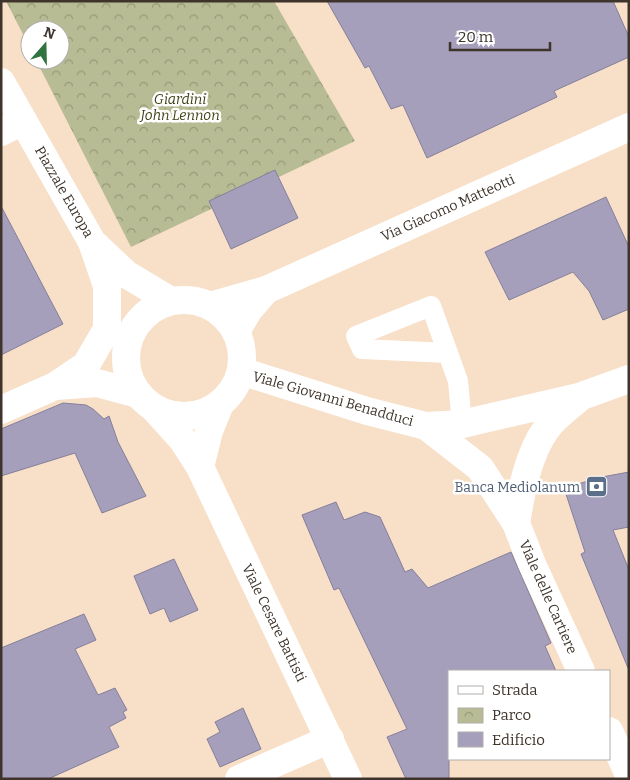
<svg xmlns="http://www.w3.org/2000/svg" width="630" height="780" font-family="Bitter,serif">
	<defs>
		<pattern id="park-crowns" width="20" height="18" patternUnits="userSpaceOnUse" patternTransform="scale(1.25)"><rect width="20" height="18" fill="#b8bc94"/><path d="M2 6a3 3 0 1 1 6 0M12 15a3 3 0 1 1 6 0" fill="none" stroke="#979a79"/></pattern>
	</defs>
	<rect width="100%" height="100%" fill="#f8dfc7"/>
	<!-- park -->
	<path fill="url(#park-crowns)" d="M6,1H274L355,141L131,247L36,60H60V30H30V48Z"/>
	<!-- building -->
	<g fill="#a59fbc" stroke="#847f9b">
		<path d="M327,1H613L629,37V57L554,91L557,97L427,158L403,105L391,109L369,66L365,68Z"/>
		<path d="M275,170L298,218L231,249L209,201Z"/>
		<path d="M606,197L629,247V309L603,320L589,291L573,272L509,300L485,252Z"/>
		<path d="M1,206L63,324L1,355Z"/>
		<path d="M63,403L86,405L93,409L104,419L109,416L118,442L146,496L102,513L75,453L1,476V429Z"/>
		<path d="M629,472V527L613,530L629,570L628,668L581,554L585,552L564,488L602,477Z"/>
		<path d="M336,502L344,520L365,512L380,517L405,572L412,569L428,588L511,552L551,643L545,646L556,671H449V779H406L387,737L407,729L339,588L334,590L302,515Z"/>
		<path d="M174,559L198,610L170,622L164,608L150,614L134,576Z"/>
		<path d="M84,614L96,640L75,649L98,695L115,688L127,710L123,712L126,718L109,727L119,747L48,779H1V648Z"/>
		<path d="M243,708L261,749L220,767L207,739L220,732L215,722Z"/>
	</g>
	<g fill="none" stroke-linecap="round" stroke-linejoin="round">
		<!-- service -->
		<path stroke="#fff" stroke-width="20" d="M448,353L362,349L356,336L431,306L458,381L462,424"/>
		<!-- pedestrian -->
		<path stroke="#fff" stroke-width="28" d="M1,132L23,121"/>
		<!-- minor -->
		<g stroke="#fff" stroke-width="28">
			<path d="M241,371L367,411L426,426L462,424L579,397L629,379"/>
			<path d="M56,386L97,383L138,394"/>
			<path d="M1,410L55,386L86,365L107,329V286L92,242"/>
			<path d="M426,426L480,468L516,523L532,564L581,671"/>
			<path d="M516,523C521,493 528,453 547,428C555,417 568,408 578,399"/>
			<path d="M609,731L629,775"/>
			<path d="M239,779L330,739"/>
		</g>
		<!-- tertiary -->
		<g stroke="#fff" stroke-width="28">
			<path d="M1,82L92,242L126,274L171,301"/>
			<path d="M266,290L629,127"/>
			<circle cx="184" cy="358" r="58"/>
			<path d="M210,306L266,290L248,311L236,331"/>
			<path d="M153,407L182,439L200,467L348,779"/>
			<path d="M200,467L209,431L220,404"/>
		</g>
	</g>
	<!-- icons -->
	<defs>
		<symbol id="bank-square" viewBox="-11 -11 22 22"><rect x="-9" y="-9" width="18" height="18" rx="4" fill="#5c6f8a" stroke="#fff"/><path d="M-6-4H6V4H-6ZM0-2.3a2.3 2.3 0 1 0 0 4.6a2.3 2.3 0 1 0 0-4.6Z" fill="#fff"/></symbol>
	</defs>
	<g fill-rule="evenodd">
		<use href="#bank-square" x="584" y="474" width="25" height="25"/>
	</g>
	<g text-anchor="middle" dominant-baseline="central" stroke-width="5" stroke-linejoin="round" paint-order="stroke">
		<!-- park labels -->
		<g font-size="14" font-style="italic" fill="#3f4214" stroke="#fff">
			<text x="180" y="99">Giardini<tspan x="180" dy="16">John Lennon</tspan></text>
		</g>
		<!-- street labels -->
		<g font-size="14" fill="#3e342b" stroke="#fff">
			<text transform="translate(64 192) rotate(60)">Piazzale Europa</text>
			<text transform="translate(448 208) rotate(-24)">Via Giacomo Matteotti</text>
			<text transform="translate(333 399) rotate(16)">Viale Giovanni Benadduci</text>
			<text transform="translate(548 597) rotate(66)">Viale delle Cartiere</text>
			<text transform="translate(274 623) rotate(64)">Viale Cesare Battisti</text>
		</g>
		<!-- service labels -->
		<g font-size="14" fill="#4e5e75" stroke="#fff" text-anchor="end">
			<text x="580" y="487">Banca Mediolanum</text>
		</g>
	</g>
	<!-- border -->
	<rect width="630" height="780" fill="none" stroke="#3e342b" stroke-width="5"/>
	<!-- legend -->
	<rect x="448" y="670" width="162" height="90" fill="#ffffff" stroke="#b2aeaa"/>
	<rect x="458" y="686" width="25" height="8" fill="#ffffff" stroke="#b2aeaa"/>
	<text x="492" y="695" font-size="15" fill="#3e342b">Strada</text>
	<rect x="458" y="708" width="25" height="15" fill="url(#park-crowns)" stroke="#b2aeaa"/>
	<text x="492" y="720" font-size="15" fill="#3e342b">Parco</text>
	<rect x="458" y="732" width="25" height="15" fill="#a59fbc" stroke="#b2aeaa"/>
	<text x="492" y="745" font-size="15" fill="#3e342b">Edificio</text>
	<!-- north arrow -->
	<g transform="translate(45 45) rotate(20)"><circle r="24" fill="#ffffff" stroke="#b2aeaa"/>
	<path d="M0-4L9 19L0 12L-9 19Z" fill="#2f733e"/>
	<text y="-8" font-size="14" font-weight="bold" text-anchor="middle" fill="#3e342b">N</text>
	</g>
	<!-- scale -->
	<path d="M450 42v8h100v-8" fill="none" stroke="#3e342b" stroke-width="2.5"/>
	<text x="458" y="42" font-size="15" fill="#3e342b" stroke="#ffffff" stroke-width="4" paint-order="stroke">20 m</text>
</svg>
